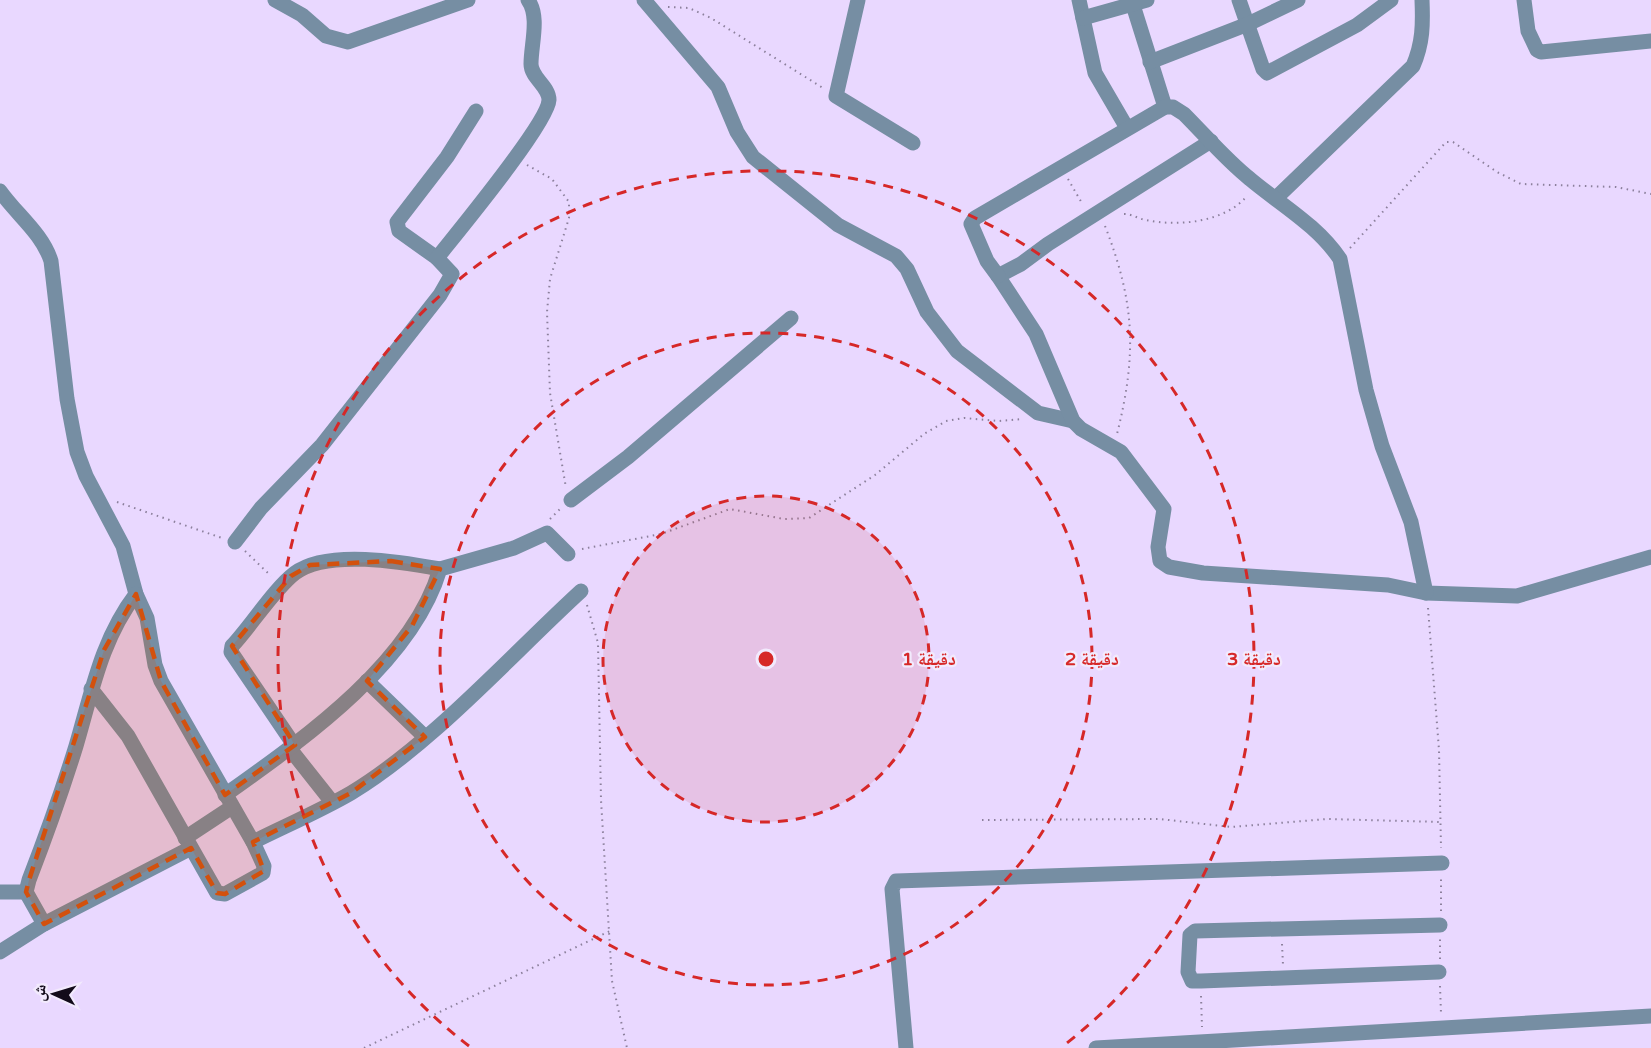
<svg xmlns="http://www.w3.org/2000/svg" width="1651" height="1048" font-family="'Varela Round','Noto Naskh Arabic',sans-serif">
	<rect width="100%" height="100%" fill="#e9d8ff"/>
	<g fill="none" stroke-linecap="round" stroke-linejoin="round">
		<!-- path -->
		<g stroke="#8c809c" stroke-width="2" stroke-dasharray="1.5 4.5" stroke-linecap="butt">
			<path d="M668,7L689,8L711,18L823,88"/>
			<path d="M527,165L552,179L569,202V218L550,279L547,312L550,393L566,488"/>
			<path d="M1068,179L1083,205"/>
			<path d="M1124,214C1133,214 1138,219 1146,220C1179,227 1225,222 1247,196"/>
			<path d="M1105,226C1135,303 1137,354 1117,434"/>
			<path d="M1350,248L1446,142H1453L1497,172L1521,184L1616,187L1651,194"/>
			<path d="M117,502L222,538"/>
			<path d="M550,519L561,508"/>
			<path d="M582,549L661,534L730,509L784,519L809,518L875,475L924,434L946,421L964,418L999,421L1023,419"/>
			<path d="M245,551L271,576"/>
			<path d="M587,605L598,643L601,800L612,981L627,1048"/>
			<path d="M1428,608L1439,750L1441,848"/>
			<path d="M982,820L1160,819L1231,827L1327,819L1441,822"/>
			<path d="M1441,911V878"/>
			<path d="M1282,944L1283,965"/>
			<path d="M1440,959V938"/>
			<path d="M1440,986L1441,1013"/>
			<path d="M1201,996L1202,1027"/>
			<path d="M364,1048L610,931"/>
		</g>
		<!-- minor -->
		<g stroke="#768ea3" stroke-width="15">
			<path d="M275,0L302,15L326,36L348,42L468,0"/>
			<path d="M644,0L718,87L737,132L753,157L838,225L896,256L907,269L927,312L957,351L1038,413L1073,421"/>
			<path d="M858,0L836,96L913,143"/>
			<path d="M1079,0L1095,73L1127,128"/>
			<path d="M1239,0L1263,69L1267,73L1357,25L1391,0"/>
			<path d="M1524,0L1528,31L1537,50L1541,52L1651,41"/>
			<path d="M1133,5L1165,107"/>
			<path d="M1083,18L1147,0"/>
			<path d="M1150,62L1248,24L1298,0"/>
			<path d="M1211,141L1048,244L1021,264L998,276L1036,334L1073,421L1081,429L1121,452L1164,509L1158,547L1160,561L1169,567L1203,573L1388,585L1426,593L1517,596L1651,557"/>
			<path d="M0,191C17,215 42,233 51,261L67,399L77,452L86,476L123,546L136,594L147,618L155,665L161,681L253,842L264,866L263,873L225,894L217,893L128,736L91,689"/>
			<path d="M1276,198L1413,66C1423,43 1423,24 1422,0"/>
			<path d="M437,258L399,231L397,222L447,157L476,111"/>
			<path d="M998,276L987,261L971,224L975,218L1165,107H1173L1184,114C1206,136 1226,160 1250,179C1281,205 1317,225 1340,259L1366,390L1382,446L1411,522L1426,593"/>
			<path d="M571,500L628,457L791,318"/>
			<path d="M235,542L261,508L322,445L440,295L452,274L437,258C456,234 548,123 549,100C549,86 531,78 531,64C531,44 540,17 528,0"/>
			<path d="M367,681L425,737"/>
			<path d="M294,745L231,652L232,646C251,626 274,589 295,573C327,549 402,562 440,569"/>
			<path d="M290,749L332,802"/>
			<path d="M225,795C302,740 412,664 440,569L514,548L547,533L568,554"/>
			<path d="M185,838L232,807"/>
			<path d="M253,842C285,826 320,811 351,793C432,744 511,655 581,591"/>
			<path d="M0,892H26"/>
			<path d="M44,924L26,892L29,880C46,836 62,791 76,746C92,692 101,640 136,594"/>
			<path d="M0,952L44,924L191,848"/>
			<path d="M1439,972L1201,981H1192L1188,972L1190,935L1195,931L1440,925"/>
			<path d="M906,1048L892,889L896,881L1442,863"/>
			<path d="M1096,1048L1651,1016"/>
		</g>
	</g>
	<!-- marked area -->
	<path fill="#d3510d" fill-opacity="0.2" stroke="#d3510d" stroke-width="4.5" stroke-dasharray="12 8" stroke-linejoin="round" d="M391,561L440,569L412,626L367,681L425,737L351,793L253,842L264,871L225,894L217,893L191,848L44,924L26,892L29,880L104,650L136,594L161,681L225,795L295,745L232,646L291,576L310,565Z"/>
	<!-- distance rings -->
	<circle cx="766" cy="659" r="163" fill="#d62828" fill-opacity=".12"/>
	<g fill="none" stroke="#d62828" stroke-width="3" stroke-dasharray="10 8">
		<circle cx="766" cy="659" r="163"/>
		<circle cx="766" cy="659" r="326"/>
		<path d="M469 1046A488 488 0 1 1 1063 1046"/>
	</g>
	<circle cx="766" cy="659" r="9" fill="#d62828" stroke="#f2eafd" stroke-width="3"/>
	<g font-size="18" text-anchor="middle" font-weight="bold" fill="#d62828" stroke="#f2eafd" stroke-width="4.5" stroke-linejoin="round" paint-order="stroke">
		<text x="929" y="665">1 دقيقة</text>
		<text x="1092" y="665">2 دقيقة</text>
		<text x="1254" y="665">3 دقيقة</text>
	</g>
	<!-- north arrow -->
	<g transform="translate(54 994) rotate(274)" stroke="#f2eafd" stroke-width="4.5" paint-order="stroke">
	<path d="M0-4.5L10 22L0 15L-10 22Z" fill="#120b1a"/>
	<text y="-9" font-size="16" font-weight="bold" text-anchor="middle" fill="#120b1a">ش</text>
	</g>
</svg>
